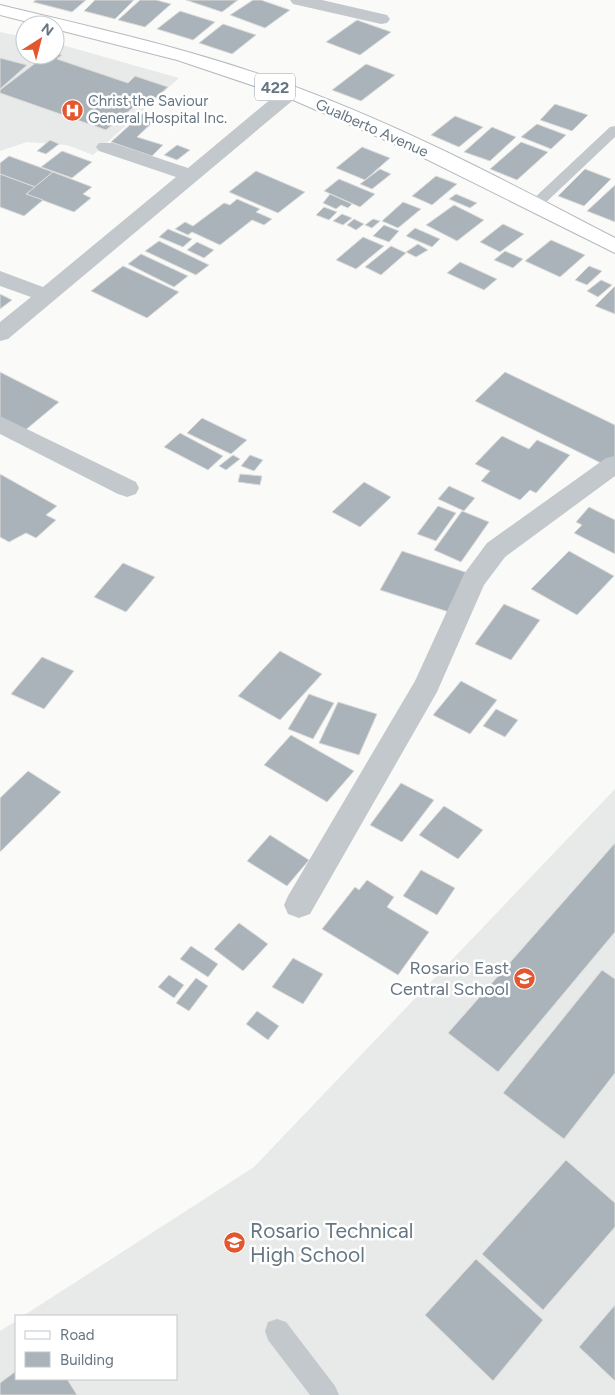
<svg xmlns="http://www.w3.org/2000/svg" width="615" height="1395" font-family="Figtree,sans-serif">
	<rect width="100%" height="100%" fill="#fafaf8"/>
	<!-- built -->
	<g fill="#e8e9e9">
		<path d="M0,32L25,37V55H55V43L179,78L93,155L67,145L27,142L0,151Z"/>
		<path d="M615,789V1395H0V1331L16,1321V1379H176V1316H23L254,1167Z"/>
	</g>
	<!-- building -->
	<g fill="#aab3b9" stroke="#dcdcda">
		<path d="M36,0H86L72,12L33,2Z"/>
		<path d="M95,0H134L115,19L84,11Z"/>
		<path d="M140,0H156L171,4L145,27L118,20Z"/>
		<path d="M186,0H238L222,12Z"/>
		<path d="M253,0H261L290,10L265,28L230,15Z"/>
		<path d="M180,11L215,22L193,40L157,29Z"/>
		<path d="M357,20L391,32L360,55L326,42Z"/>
		<path d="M223,24L256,35L232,54L199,43Z"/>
		<path d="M55,53L62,55L57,59L128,83L135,76L168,87L144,108L136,105L106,130L0,93V90L46,55H55Z"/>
		<path d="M0,58L27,65L0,89Z"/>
		<path d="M366,64L395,75L361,101L332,90Z"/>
		<path d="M555,104L588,115L572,131L540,120Z"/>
		<path d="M143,113L157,118L137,137L163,145L152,156L111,142Z"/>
		<path d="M455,116L483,127L459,147L431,135Z"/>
		<path d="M537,124L566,135L551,149L521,137Z"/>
		<path d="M492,127L516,137L490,161L464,152Z"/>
		<path d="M50,140L59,144L46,154L37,151Z"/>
		<path d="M521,142L548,152L517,180L490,169Z"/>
		<path d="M177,145L190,150L177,160L164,155Z"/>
		<path d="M362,147L390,158L365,180L336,168Z"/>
		<path d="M62,151L92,162L72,178L41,167Z"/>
		<path d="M9,156L53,172L35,187L0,174V163Z"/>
		<path d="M380,169L391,174L372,189L360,184Z"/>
		<path d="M585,169L611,179L584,206L558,196Z"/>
		<path d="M256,171L305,192L278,213L229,192Z"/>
		<path d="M53,172L92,187L83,194L91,198L74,212L26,194Z"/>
		<path d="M0,174L35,187L26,194L43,200L24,216L0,207Z"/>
		<path d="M436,176L457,184L432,205L412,196Z"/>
		<path d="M339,179L375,194L360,207L324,191Z"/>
		<path d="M615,185V222L587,211Z"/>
		<path d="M330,194L352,204L348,208L341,205L336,209L323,203Z"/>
		<path d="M456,194L477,203L470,208L449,199Z"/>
		<path d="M237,199L260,209L256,212L272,219L264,225L252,220L220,245L192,232L188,235L175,229L185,222L193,226L224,203L230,205Z"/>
		<path d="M403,202L421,209L398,228L382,221Z"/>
		<path d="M454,205L484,220L457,241L426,225Z"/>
		<path d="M324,207L337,212L329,220L316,215Z"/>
		<path d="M342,214L352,218L343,225L333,221Z"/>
		<path d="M354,219L364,224L356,230L347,225Z"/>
		<path d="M373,219L380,221L372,228L365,225Z"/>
		<path d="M503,224L524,234L500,252L480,242Z"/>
		<path d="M384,225L399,231L389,242L373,236Z"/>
		<path d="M415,228L440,239L432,247L406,236Z"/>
		<path d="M168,229L192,239L183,247L159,237Z"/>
		<path d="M363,237L384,246L356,269L336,260Z"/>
		<path d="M551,240L585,255L560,277L525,261Z"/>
		<path d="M159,241L209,265L196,275L145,251Z"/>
		<path d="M197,242L214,250L204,258L187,250Z"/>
		<path d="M418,244L428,250L416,257L406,252Z"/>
		<path d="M391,246L406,253L381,275L365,267Z"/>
		<path d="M505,251L523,259L513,268L494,260Z"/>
		<path d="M141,254L188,276L174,287L128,264Z"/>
		<path d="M460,262L497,279L484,290L447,273Z"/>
		<path d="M123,266L179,292L147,318L91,291Z"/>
		<path d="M589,266L602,271L587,285L575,280Z"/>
		<path d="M601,280L612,285L598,297L587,291Z"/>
		<path d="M615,286V314L595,306Z"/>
		<path d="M0,294L12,300L0,309Z"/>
		<path d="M0,372L59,402L23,432L0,419Z"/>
		<path d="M505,372L615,425V457L607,466L475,401Z"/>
		<path d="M202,418L247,440L231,454L187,433Z"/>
		<path d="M180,433L223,456L208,470L164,447Z"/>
		<path d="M502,436L529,449L537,440L570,455L536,493L530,490L520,500L481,481L490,471L475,464Z"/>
		<path d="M233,455L240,459L226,470L219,466Z"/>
		<path d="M250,455L263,460L254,471L241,466Z"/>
		<path d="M0,474L57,506L46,515L56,520L36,538L26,533L9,542L0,537Z"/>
		<path d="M240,474L262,476L260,485L238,482Z"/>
		<path d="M364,482L391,497L360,527L332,512Z"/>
		<path d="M449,486L475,498L464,511L438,499Z"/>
		<path d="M438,506L456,513L436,541L417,534Z"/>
		<path d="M589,507L615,520V554L574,533L582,525L576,522Z"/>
		<path d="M462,511L489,522L461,562L434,550Z"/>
		<path d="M402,551L468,573L449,612L380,590Z"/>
		<path d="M569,551L614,576L577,615L531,589Z"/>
		<path d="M123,563L155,577L126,612L94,597Z"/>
		<path d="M504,604L540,620L511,660L475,644Z"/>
		<path d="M280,651L322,674L280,720L238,696Z"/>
		<path d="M42,657L74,671L44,709L11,694Z"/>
		<path d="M461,681L497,700L470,734L433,715Z"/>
		<path d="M309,694L334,703L313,739L288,729Z"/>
		<path d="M338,702L377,714L359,755L319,743Z"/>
		<path d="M496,709L518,720L505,737L483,726Z"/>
		<path d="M291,735L354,771L327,802L264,765Z"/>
		<path d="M28,771L61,792L0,852V798Z"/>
		<path d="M401,783L434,800L402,842L370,825Z"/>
		<path d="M444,806L483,830L458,859L419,835Z"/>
		<path d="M270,835L309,860L287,886L247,861Z"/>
		<path d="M615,843V932L498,1072L448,1033Z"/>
		<path d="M421,870L455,888L437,915L403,896Z"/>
		<path d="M367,880L394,897L387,907L429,932L398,975L322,929L355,887L359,890Z"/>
		<path d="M239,923L268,944L243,971L214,949Z"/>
		<path d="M191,946L218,964L208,977L180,959Z"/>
		<path d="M293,958L323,974L303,1004L272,987Z"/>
		<path d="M602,970L615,979V1073L564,1139L503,1093Z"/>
		<path d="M169,975L184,985L174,998L158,987Z"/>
		<path d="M196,978L208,986L189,1011L176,1003Z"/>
		<path d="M257,1011L279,1026L268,1040L246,1024Z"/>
		<path d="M566,1160L615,1203V1227L543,1310L482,1254Z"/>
		<path d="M476,1259L543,1320L493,1381L425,1315Z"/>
		<path d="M615,1305V1381L579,1347Z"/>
		<path d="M16,1371V1379H67L77,1395H0V1383Z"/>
	</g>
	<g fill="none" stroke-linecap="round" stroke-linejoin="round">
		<defs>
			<path id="primary" d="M0,5C88,26 177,46 262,75C385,117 501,178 615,238V253L408,150L284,96L177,60L55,29V25H40L0,15Z"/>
		</defs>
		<!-- primary casing -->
		<use href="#primary" stroke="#b5babe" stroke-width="2"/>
		<!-- lane -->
		<g fill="#c3c8cc" fill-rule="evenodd">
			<path d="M615,126V137L541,207H531L529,204L531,201L610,127Z"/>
			<path d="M277,1319L286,1322L335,1386L339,1395H310L268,1340L265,1331L268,1322Z"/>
		</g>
		<!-- street -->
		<g fill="#c3c8cc" fill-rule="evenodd">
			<path d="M290,0H322L387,15L390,19L387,23L381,24L293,4Z"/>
			<path d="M291,86L298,88L300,92L298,96L8,339L0,341V322L31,297L0,286V271L43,287L176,177L99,151L96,147L99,143H113L188,168L284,88Z"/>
			<path d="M0,416L136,482L139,488L136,494L127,497L118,494L0,434Z"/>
			<path d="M615,456V476L505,557L484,585L437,692L310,914L299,918L288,914L284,905L288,896L415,681L464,574L487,543L606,458Z"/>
		</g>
		<!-- primary -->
		<use href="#primary" fill="#fff" fill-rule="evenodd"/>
	</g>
	<!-- icons -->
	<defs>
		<symbol id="hospital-disc" viewBox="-11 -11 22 22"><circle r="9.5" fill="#e4572e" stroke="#fff"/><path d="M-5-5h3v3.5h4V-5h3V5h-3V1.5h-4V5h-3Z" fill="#fff"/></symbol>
		<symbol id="school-disc" viewBox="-11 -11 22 22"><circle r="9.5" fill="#e4572e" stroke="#fff"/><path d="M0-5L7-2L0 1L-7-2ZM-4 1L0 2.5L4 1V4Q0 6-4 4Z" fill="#fff"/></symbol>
	</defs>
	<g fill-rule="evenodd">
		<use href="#hospital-disc" x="60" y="98" width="25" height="25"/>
		<use href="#school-disc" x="512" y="966" width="25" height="25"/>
		<use href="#school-disc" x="222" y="1230" width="25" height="25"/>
	</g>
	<g text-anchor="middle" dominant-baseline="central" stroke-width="5" stroke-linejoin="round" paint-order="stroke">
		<!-- far-poi labels -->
		<g font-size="15" fill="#657683" stroke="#fff" text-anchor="start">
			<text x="88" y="101">Christ the Saviour<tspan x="88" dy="17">General Hospital Inc.</tspan></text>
		</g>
		<!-- far-street labels -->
		<g font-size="15" fill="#657683" stroke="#fff">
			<text transform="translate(372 128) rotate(24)">Gualberto Avenue</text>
		</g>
		<!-- shield labels -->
		<rect fill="#fff" stroke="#939fa8" stroke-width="1" x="255" y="73.5" width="40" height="27" rx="4"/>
		<g font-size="16" font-weight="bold" fill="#657683">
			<text x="275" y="87">422</text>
		</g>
		<!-- poi labels -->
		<g font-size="18" fill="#657683" stroke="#fff" text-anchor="end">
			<text x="509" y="968">Rosario East<tspan x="509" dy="21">Central School</tspan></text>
		</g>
		<!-- near-poi labels -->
		<g font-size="21" fill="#657683" stroke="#fff" text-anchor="start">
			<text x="250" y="1230">Rosario Technical<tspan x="250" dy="24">High School</tspan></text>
		</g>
	</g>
	<!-- legend -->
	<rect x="15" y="1315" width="162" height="65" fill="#ffffff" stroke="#c1c8cd"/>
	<rect x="25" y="1331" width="25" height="8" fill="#ffffff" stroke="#c1c8cd"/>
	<text x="60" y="1340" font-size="15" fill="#657683">Road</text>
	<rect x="25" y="1352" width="25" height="15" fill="#aab3b9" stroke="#c1c8cd"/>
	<text x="60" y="1365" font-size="15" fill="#657683">Building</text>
	<!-- north arrow -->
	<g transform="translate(40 40) rotate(36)"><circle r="24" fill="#ffffff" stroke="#c1c8cd"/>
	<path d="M0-4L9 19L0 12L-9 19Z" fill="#e4572e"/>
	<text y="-8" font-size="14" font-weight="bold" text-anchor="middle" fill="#657683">N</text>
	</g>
</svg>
